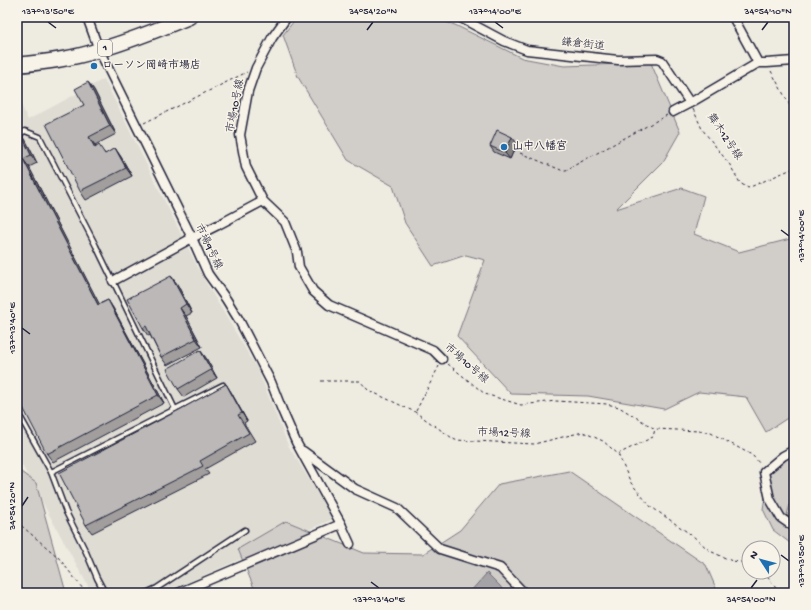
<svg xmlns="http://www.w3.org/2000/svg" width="811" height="610" font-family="'Gochi Hand','Klee One',sans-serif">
	<rect width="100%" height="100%" fill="#eeebe1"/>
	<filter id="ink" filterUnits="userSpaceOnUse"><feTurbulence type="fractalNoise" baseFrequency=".025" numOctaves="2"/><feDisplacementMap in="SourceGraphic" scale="8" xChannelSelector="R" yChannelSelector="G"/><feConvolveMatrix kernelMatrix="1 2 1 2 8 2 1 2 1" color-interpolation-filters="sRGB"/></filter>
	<g filter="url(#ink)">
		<!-- built -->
		<g fill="#dfdcd4">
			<path d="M104,79L202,276L258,370L288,445L333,519L163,593H92L17,456V96L28,120Z"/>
			<path d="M794,489V520L787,515Z"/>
		</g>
		<!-- green -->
		<g fill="#d1cdc9" stroke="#7a7882">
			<path d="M297,17H431L455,25L522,58L564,66L651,63L680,132L663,162L616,209L682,188L704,196L694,234L739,252L794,238V417H789L766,432L746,397L699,392L664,409L588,396L511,394L457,336L485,260L466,255L433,266L405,223L393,186L348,160L298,77L283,35Z"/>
			<path d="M794,454V489L787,515L794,520V546L773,530L763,509L769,475L787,457Z"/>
			<path d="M17,469L36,483L65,589L67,593H17Z"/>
			<path d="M569,471L706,565L718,593H256L238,549L286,521L364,553L423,554L460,530L499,484Z"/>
		</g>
		<!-- water -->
		<path fill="#a6a3a6" stroke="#716f7b" d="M487,573L500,586L505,593H469Z"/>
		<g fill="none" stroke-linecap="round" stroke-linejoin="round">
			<defs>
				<g id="lane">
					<path d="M17,135L25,131L40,137L96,246L175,409"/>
					<path d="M17,411L51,472L66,512L86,552L97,578L105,593"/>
					<path d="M51,472L175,409L223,385"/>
					<path d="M146,593L157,588L245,530"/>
				</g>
				<g id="street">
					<path d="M87,17L99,50L192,238L208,274L226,299L239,320L271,382L282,410L296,442L341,524L350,544"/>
					<path d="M287,17L272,38L256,68L248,91L240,135L246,167L263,201L285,222L297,252L299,267L313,291L329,305L433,350L442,359"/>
					<path d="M459,17L504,41L527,50L618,60L657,59L662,61L690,103"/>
					<path d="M733,17L758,63"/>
					<path d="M758,63H767L794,61"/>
					<path d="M673,112L690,103L758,63"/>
					<path d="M113,281L192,238L218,225L263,201"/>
					<path d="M794,450L783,456L764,472L770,499L781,518L794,527"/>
					<path d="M303,451L355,489L397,508L440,549L500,568L524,593"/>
					<path d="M178,593L341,524"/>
				</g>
				<path id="highway" d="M17,65C45,62 72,59 99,50C130,41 160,29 189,17"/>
			</defs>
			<!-- lane casing -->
			<use href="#lane" stroke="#22223b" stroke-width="7"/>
			<!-- street casing -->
			<use href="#street" stroke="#22223b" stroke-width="11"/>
			<!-- highway casing -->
			<use href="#highway" stroke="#22223b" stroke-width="17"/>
			<!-- path -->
			<g stroke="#22223b" stroke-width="1" stroke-dasharray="3 3" stroke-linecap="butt">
				<path d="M771,71L794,113"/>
				<path d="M693,109L702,129L730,165L740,183L748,188L794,168"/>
				<path d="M144,123L247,72"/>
				<path d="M520,153L561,170H566L667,115"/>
				<path d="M448,364L485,394L521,405L556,401L607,404L619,407L655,429L699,431L711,433L752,455L760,464"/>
				<path d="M321,381H360L368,390L415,412L455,440L534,444L583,432L603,441L618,454L631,483L650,506L693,536L710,551L732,561L749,563"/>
				<path d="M416,411L439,366"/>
				<path d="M618,454L653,437L655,429"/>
				<path d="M17,522L58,557L83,589L84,593"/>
				<path d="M763,572L767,575L779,593"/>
			</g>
			<!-- lane -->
			<use href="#lane" stroke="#f7f3e8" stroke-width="4"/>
			<!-- street -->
			<use href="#street" stroke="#f7f3e8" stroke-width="8"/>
			<!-- highway -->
			<use href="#highway" stroke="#f7f3e8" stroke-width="14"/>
		</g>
		<!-- wall -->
		<g fill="#a19e9d" stroke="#22223b">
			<path d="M88,82L94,90L116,134L95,145L96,147L106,154L115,148L121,157L132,176L86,200L80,191L84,105Z"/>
			<path d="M19,130L25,139L37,163L29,167L99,304L108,300L113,308L164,403L53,462L47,454Z"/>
			<path d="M517,143L510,159L494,152L490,146Z"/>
			<path d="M171,276L177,284L192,313L186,316L202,347L167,365L161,357L150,335L148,336L143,328Z"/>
			<path d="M200,350L206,358L217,378L184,397L178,389Z"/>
			<path d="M226,384L231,392L247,421L244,423L255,441L205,469L209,474L92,533L86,525L181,409Z"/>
		</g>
		<!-- shaded-wall -->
		<g fill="#838180" stroke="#22223b">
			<path d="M88,82L94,90L116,134L110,126Z"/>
			<path d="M19,130L25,139L37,163L31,155Z"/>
			<path d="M89,137L95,145L101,156L95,148Z"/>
			<path d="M512,137L517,143L510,159L505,153Z"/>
			<path d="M115,148L121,157L132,176L126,168Z"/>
			<path d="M23,159L29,167L104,313L98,305Z"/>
			<path d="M171,276L177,284L192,313L186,304Z"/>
			<path d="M108,300L113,308L164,403L158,395Z"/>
			<path d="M180,308L186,316L202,347L196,339Z"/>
			<path d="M200,350L206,358L217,378L211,370Z"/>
			<path d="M226,384L231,392L247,421L242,413Z"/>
		</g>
		<!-- building -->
		<g fill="#bbb8b7" stroke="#22223b">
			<path d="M88,82L110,126L89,137L95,148L99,145L105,154L115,148L126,168L80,191L46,124L84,105L75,89Z"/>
			<path d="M19,130L31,155L23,159L98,305L108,300L158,395L47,454L17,396V131Z"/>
			<path d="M497,130L512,137L505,153L490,146Z"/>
			<path d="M171,276L186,304L180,308L196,339L161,357L146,326L143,328L127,299Z"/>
			<path d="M200,350L211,370L178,389L167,369Z"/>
			<path d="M226,384L242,413L238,415L249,433L200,461L203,466L86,525L59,473L181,409Z"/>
		</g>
	</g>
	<!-- ticks -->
	<path fill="none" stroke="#22223b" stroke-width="1.5" d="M48,22L56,28M495,22L503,28M367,30L373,22M762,30L768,22M781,230L789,236M22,328L30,334M22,506L28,497M781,555L789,561M371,582L379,588M751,588L757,580"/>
	<!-- markers -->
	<g fill="#1f6fb2" stroke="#f7f3e8" stroke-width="1.5">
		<circle cx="94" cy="66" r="4"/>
		<circle cx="504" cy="147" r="4"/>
	</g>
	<g text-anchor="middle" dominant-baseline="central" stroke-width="3" stroke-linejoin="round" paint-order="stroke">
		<!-- shield labels -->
		<rect fill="#f7f3e8" stroke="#62616f" stroke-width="1" x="98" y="40" width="14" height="16" rx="3"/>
		<g font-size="10" font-weight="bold" fill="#22223b">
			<text x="105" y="48">1</text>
		</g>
		<!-- street labels -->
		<g font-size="11" fill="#22223b" stroke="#f7f3e8">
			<text transform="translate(583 45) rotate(6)">鎌倉街道</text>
			<text transform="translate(236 106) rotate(-79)">市場10号線</text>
			<text transform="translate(724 137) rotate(56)">舞木12号線</text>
			<text transform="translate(208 247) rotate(64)">市場9号線</text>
			<text transform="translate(466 364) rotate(41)">市場10号線</text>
			<text transform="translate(504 434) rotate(2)">市場12号線</text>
		</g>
		<!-- poi labels -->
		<g font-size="11" font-weight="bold" fill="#22223b" stroke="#f7f3e8" text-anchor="start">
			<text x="102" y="66">ローソン岡崎市場店</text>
			<text x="512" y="147">山中八幡宮</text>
		</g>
	</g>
	<!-- margin -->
	<rect width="811" height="610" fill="none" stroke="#f7f3e8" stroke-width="44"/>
	<!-- north arrow -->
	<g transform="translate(761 560) rotate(306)"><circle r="19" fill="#f7f3e8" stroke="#a29fa3"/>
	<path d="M0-3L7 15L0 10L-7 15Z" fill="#1f6fb2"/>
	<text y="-6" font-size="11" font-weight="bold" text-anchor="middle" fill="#22223b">N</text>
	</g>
	<rect x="22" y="22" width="767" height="566" fill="none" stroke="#22223b" stroke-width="1.5"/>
	<g font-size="10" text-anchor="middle" fill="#22223b">
		<text x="48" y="14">137°13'50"E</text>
		<text x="373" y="14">34°54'20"N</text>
		<text x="495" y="14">137°14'00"E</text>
		<text x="768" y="14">34°54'10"N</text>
		<text transform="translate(800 236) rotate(-90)" y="4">137°14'00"E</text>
		<text transform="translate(11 328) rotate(-90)" y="4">137°13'40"E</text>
		<text transform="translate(11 506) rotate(-90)" y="4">34°54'20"N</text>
		<text transform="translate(800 561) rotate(-90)" y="4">137°13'50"E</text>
		<text x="379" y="602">137°13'40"E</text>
		<text x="751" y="602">34°54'00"N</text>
	</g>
</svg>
